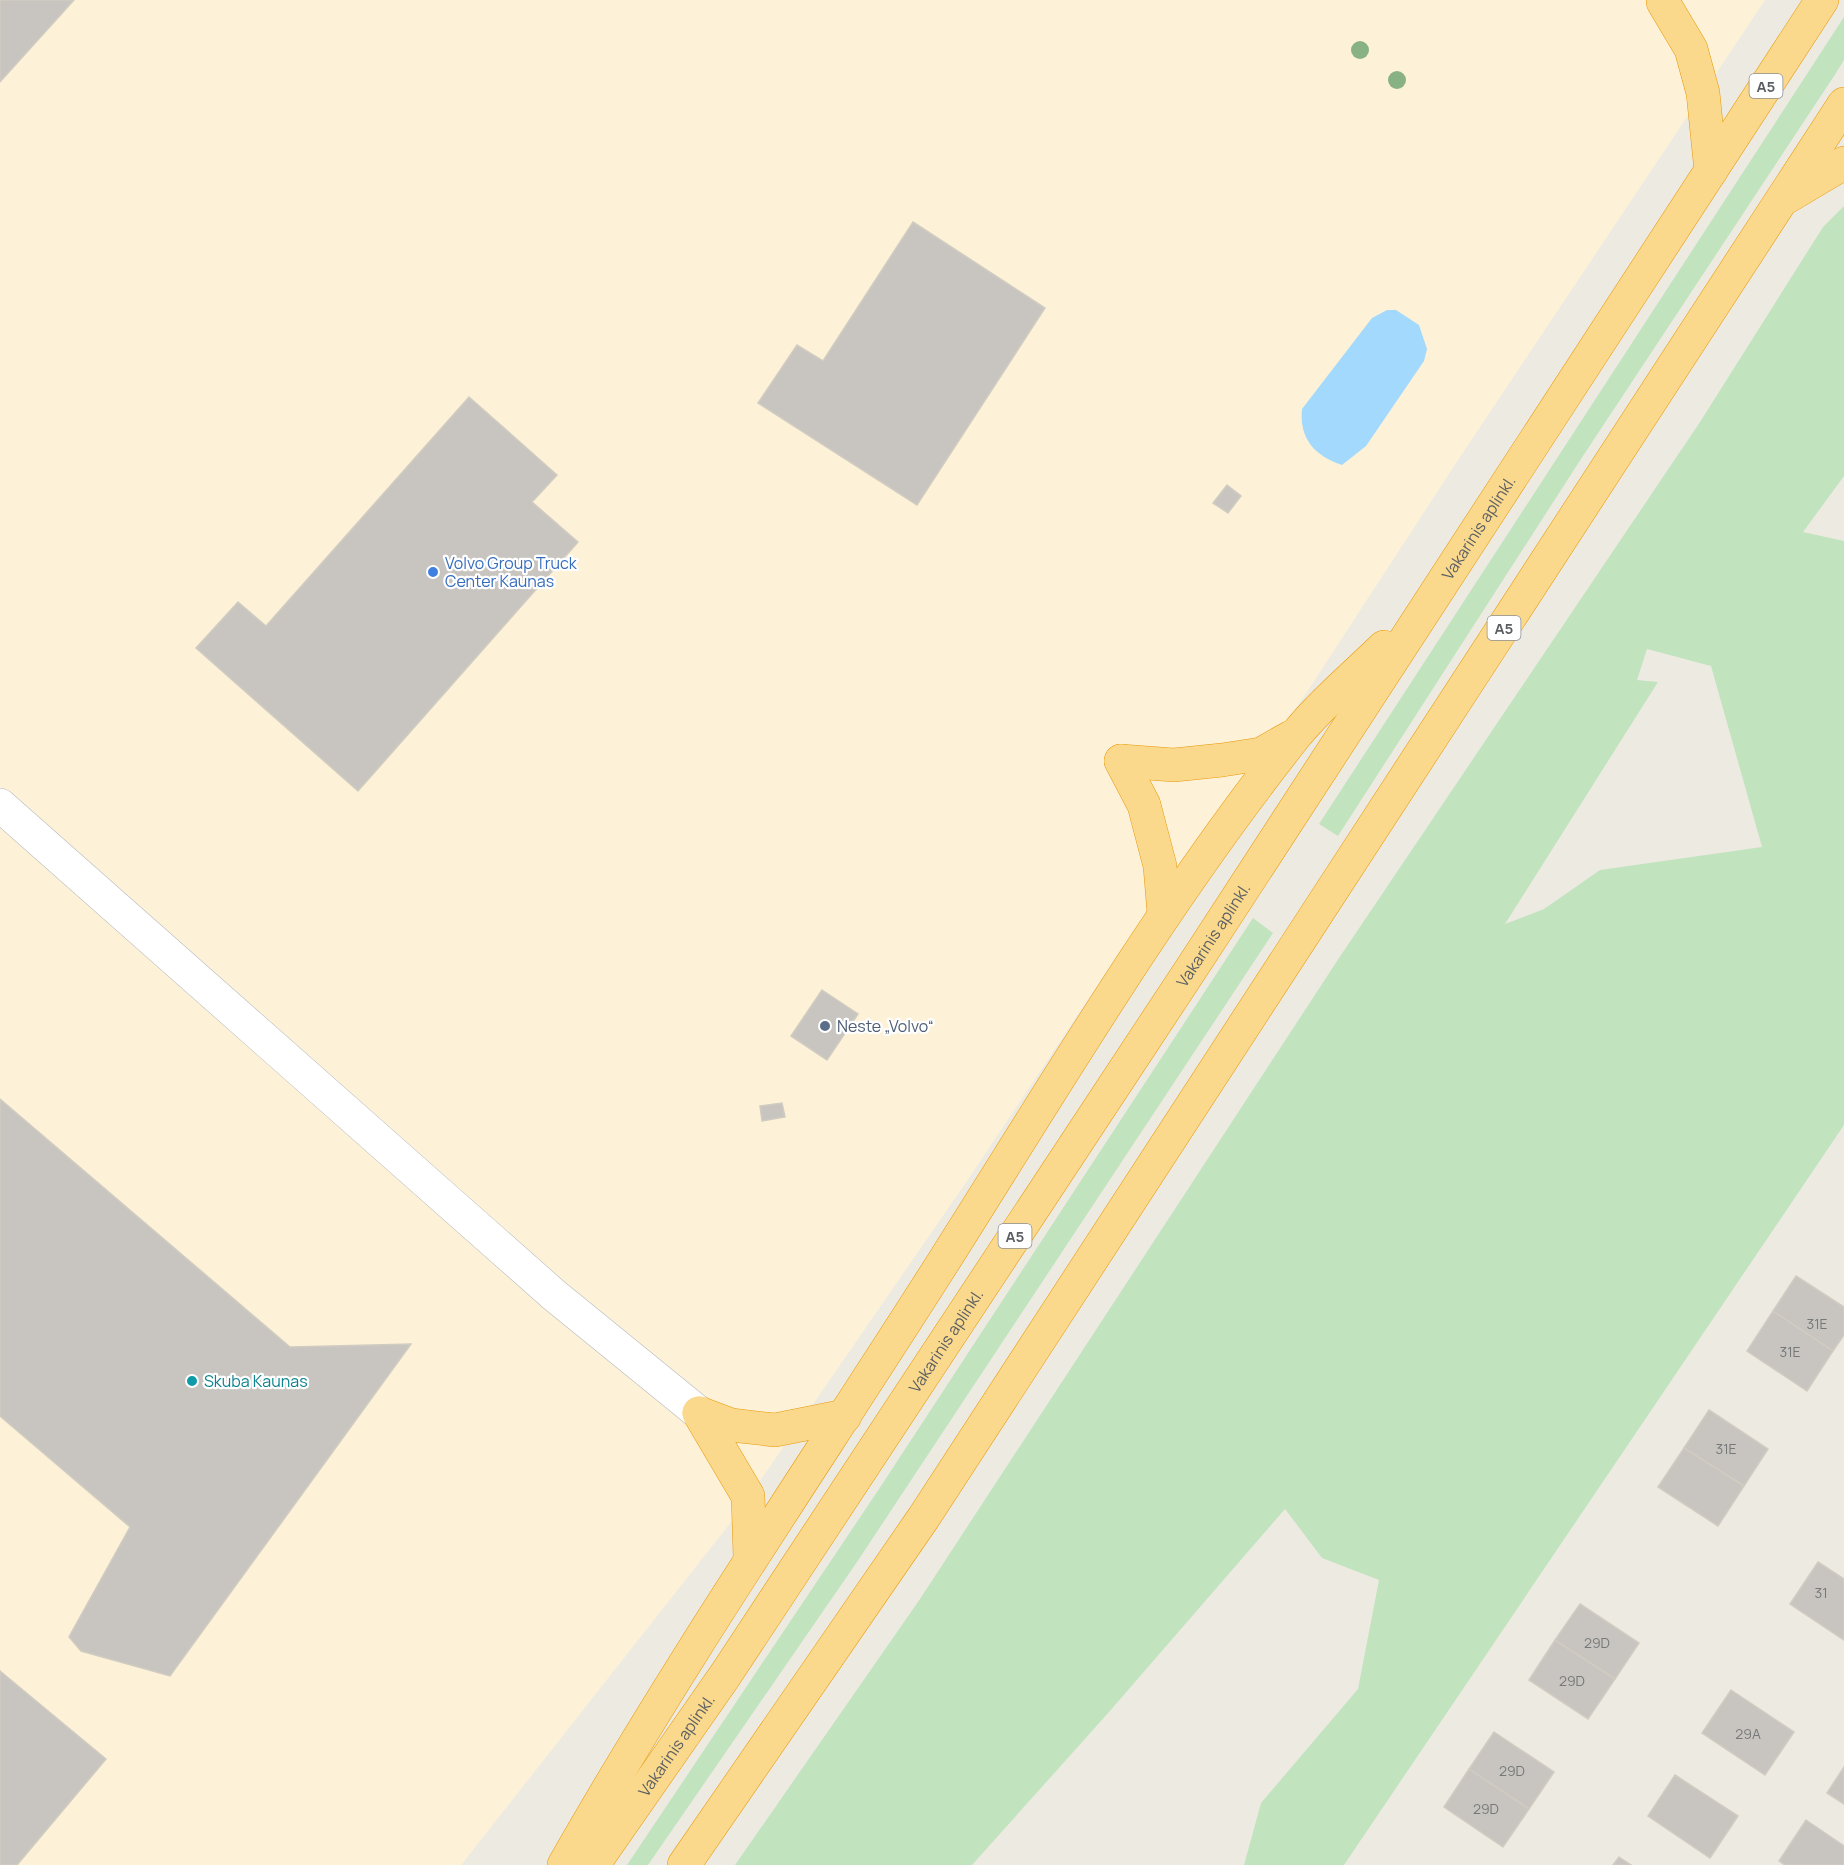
<svg xmlns="http://www.w3.org/2000/svg" width="1844" height="1865" font-family="Manrope,sans-serif">
	<rect width="100%" height="100%" fill="#edeae2"/>
	<!-- commercial -->
	<path fill="#fdf2d8" d="M0,0H1765L1456,463L1305,695L1121,950L967,1181L735,1517L461,1865H0Z"/>
	<!-- green -->
	<g fill="#c1e4bf" fill-rule="evenodd">
		<path d="M1844,17V60L1836,73L1581,459L1338,836L1319,824Z"/>
		<path d="M1844,206V476L1803,532L1844,541V1125L1344,1865H1244L1261,1803L1358,1689L1379,1580L1322,1558L1285,1509L1109,1712L972,1865H735L920,1599L1339,958L1700,422L1823,227ZM1647,649L1711,666L1762,847L1600,870L1544,909L1505,924L1658,682L1637,680Z"/>
		<path d="M1253,918L1273,933L857,1562L648,1865H627L879,1489Z"/>
	</g>
	<!-- water -->
	<path fill="#a3d9fc" d="M1387,310H1396L1419,325L1427,349L1424,361L1366,446L1342,465C1315,456 1299,439 1302,409L1372,318Z"/>
	<!-- building -->
	<g fill="#c8c5c0" stroke="#d1ccc1" stroke-width="1.5">
		<path d="M0,0H74L0,82Z"/>
		<path d="M913,222L1045,308L917,505L758,403L797,345L823,361Z"/>
		<path d="M469,397L557,475L532,502L578,542L358,791L196,648L238,602L266,626Z"/>
		<path d="M1227,485L1241,496L1228,513L1213,503Z"/>
		<path d="M822,990L858,1014L827,1060L791,1036Z"/>
		<path d="M0,1099L290,1347L411,1344L170,1676L81,1651L69,1637L130,1527L0,1416Z"/>
		<path d="M782,1103L785,1117L762,1121L760,1106Z"/>
		<path d="M1796,1276L1844,1307V1335L1833,1351L1773,1311Z"/>
		<path d="M1773,1311L1833,1351L1807,1391L1747,1351Z"/>
		<path d="M1709,1410L1768,1449L1744,1486L1684,1448Z"/>
		<path d="M1684,1448L1744,1486L1718,1526L1658,1487Z"/>
		<path d="M1818,1562L1844,1579V1640L1790,1604Z"/>
		<path d="M1580,1604L1639,1643L1615,1679L1555,1640Z"/>
		<path d="M1555,1640L1615,1679L1588,1719L1529,1680Z"/>
		<path d="M0,1671L106,1759L17,1865H0Z"/>
		<path d="M1731,1690L1794,1732L1765,1775L1702,1733Z"/>
		<path d="M1494,1732L1554,1772L1529,1809L1469,1769Z"/>
		<path d="M1844,1767V1804L1827,1793Z"/>
		<path d="M1469,1769L1529,1809L1503,1847L1444,1807Z"/>
		<path d="M1675,1775L1738,1816L1710,1858L1648,1816Z"/>
		<path d="M1806,1820L1844,1846V1865H1785L1779,1861Z"/>
		<path d="M1619,1857L1631,1865H1613Z"/>
	</g>
	<g fill="none" stroke-linecap="round" stroke-linejoin="round">
		<defs>
			<path id="street" d="M0,805L554,1295L699,1413"/>
			<g id="highway">
				<path d="M1663,2L1691,49L1703,93L1711,171"/>
				<path d="M1787,197L1844,163"/>
				<path d="M1121,761L1174,765L1222,760L1261,754L1291,737"/>
				<path d="M1121,761L1144,805L1160,866L1164,914"/>
				<path d="M699,1413L748,1496L750,1557"/>
				<path d="M699,1413L731,1425L775,1430L845,1416"/>
				<path d="M564,1865C681,1659 815,1464 942,1264C1055,1086 1163,902 1295,736C1321,704 1354,676 1384,647"/>
				<path id="s1" d="M593,1865L726,1674L1193,966L1822,0"/>
				<path d="M684,1865L924,1517L1844,104"/>
			</g>
		</defs>
		<!-- street casing -->
		<use href="#street" stroke="#b5b8bc" stroke-width="34"/>
		<!-- highway casing -->
		<use href="#highway" stroke="#e99806" stroke-width="34"/>
		<!-- street -->
		<use href="#street" stroke="#fff" stroke-width="33"/>
		<!-- highway -->
		<use href="#highway" stroke="#fad98d" stroke-width="33"/>
	</g>
	<!-- trees -->
	<g fill="#89b284">
		<circle cx="1360" cy="50" r="9"/>
		<circle cx="1397" cy="80" r="9"/>
	</g>
	<!-- markers -->
	<circle fill="#3f7fe0" stroke="#fff" stroke-width="2" cx="433" cy="572" r="6"/>
	<circle fill="#5c6f8a" stroke="#fff" stroke-width="2" cx="825" cy="1026" r="6"/>
	<circle fill="#0f9aa8" stroke="#fff" stroke-width="2" cx="192" cy="1381" r="6"/>
	<g text-anchor="middle" dominant-baseline="central" stroke-width="4.5" stroke-linejoin="round" paint-order="stroke">
		<!-- number labels -->
		<g font-size="14" fill="#76787a">
			<text x="1817" y="1323">31E</text>
			<text x="1790" y="1351">31E</text>
			<text x="1726" y="1448">31E</text>
			<text x="1821" y="1592">31</text>
			<text x="1597" y="1642">29D</text>
			<text x="1572" y="1680">29D</text>
			<text x="1748" y="1733">29A</text>
			<text x="1512" y="1770">29D</text>
			<text x="1486" y="1808">29D</text>
		</g>
		<!-- shield labels -->
		<g fill="#fff" stroke="#8c8f92" stroke-width="1.5">
			<rect x="1749.5" y="74" width="33" height="24" rx="4.5"/>
			<rect x="1487.5" y="616" width="33" height="24" rx="4.5"/>
			<rect x="998.5" y="1224" width="33" height="24" rx="4.5"/>
		</g>
		<g font-size="15" font-weight="bold" fill="#5b5f63">
			<text x="1766" y="86">A5</text>
			<text x="1504" y="628">A5</text>
			<text x="1015" y="1236">A5</text>
		</g>
		<!-- street labels -->
		<g font-size="16" fill="#5b5f63" stroke="#fff">
			<text stroke="none"><textPath href="#s1" startOffset="1604">Vakarinis aplinkl.</textPath></text>
			<text stroke="none"><textPath href="#s1" startOffset="1118">Vakarinis aplinkl.</textPath></text>
			<text stroke="none"><textPath href="#s1" startOffset="632">Vakarinis aplinkl.</textPath></text>
			<text stroke="none"><textPath href="#s1" startOffset="146">Vakarinis aplinkl.</textPath></text>
		</g>
		<!-- shop labels -->
		<g font-size="16" fill="#366cbe" stroke="#fff" text-anchor="start">
			<text x="445" y="563">Volvo Group Truck<tspan x="445" dy="18">Center Kaunas</tspan></text>
		</g>
		<!-- service labels -->
		<g font-size="16" fill="#4e5e75" stroke="#fff" text-anchor="start">
			<text x="837" y="1026">Neste „Volvo“</text>
		</g>
		<!-- culture labels -->
		<g font-size="16" fill="#0d838f" stroke="#fff" text-anchor="start">
			<text x="204" y="1381">Skuba Kaunas</text>
		</g>
	</g>
</svg>
